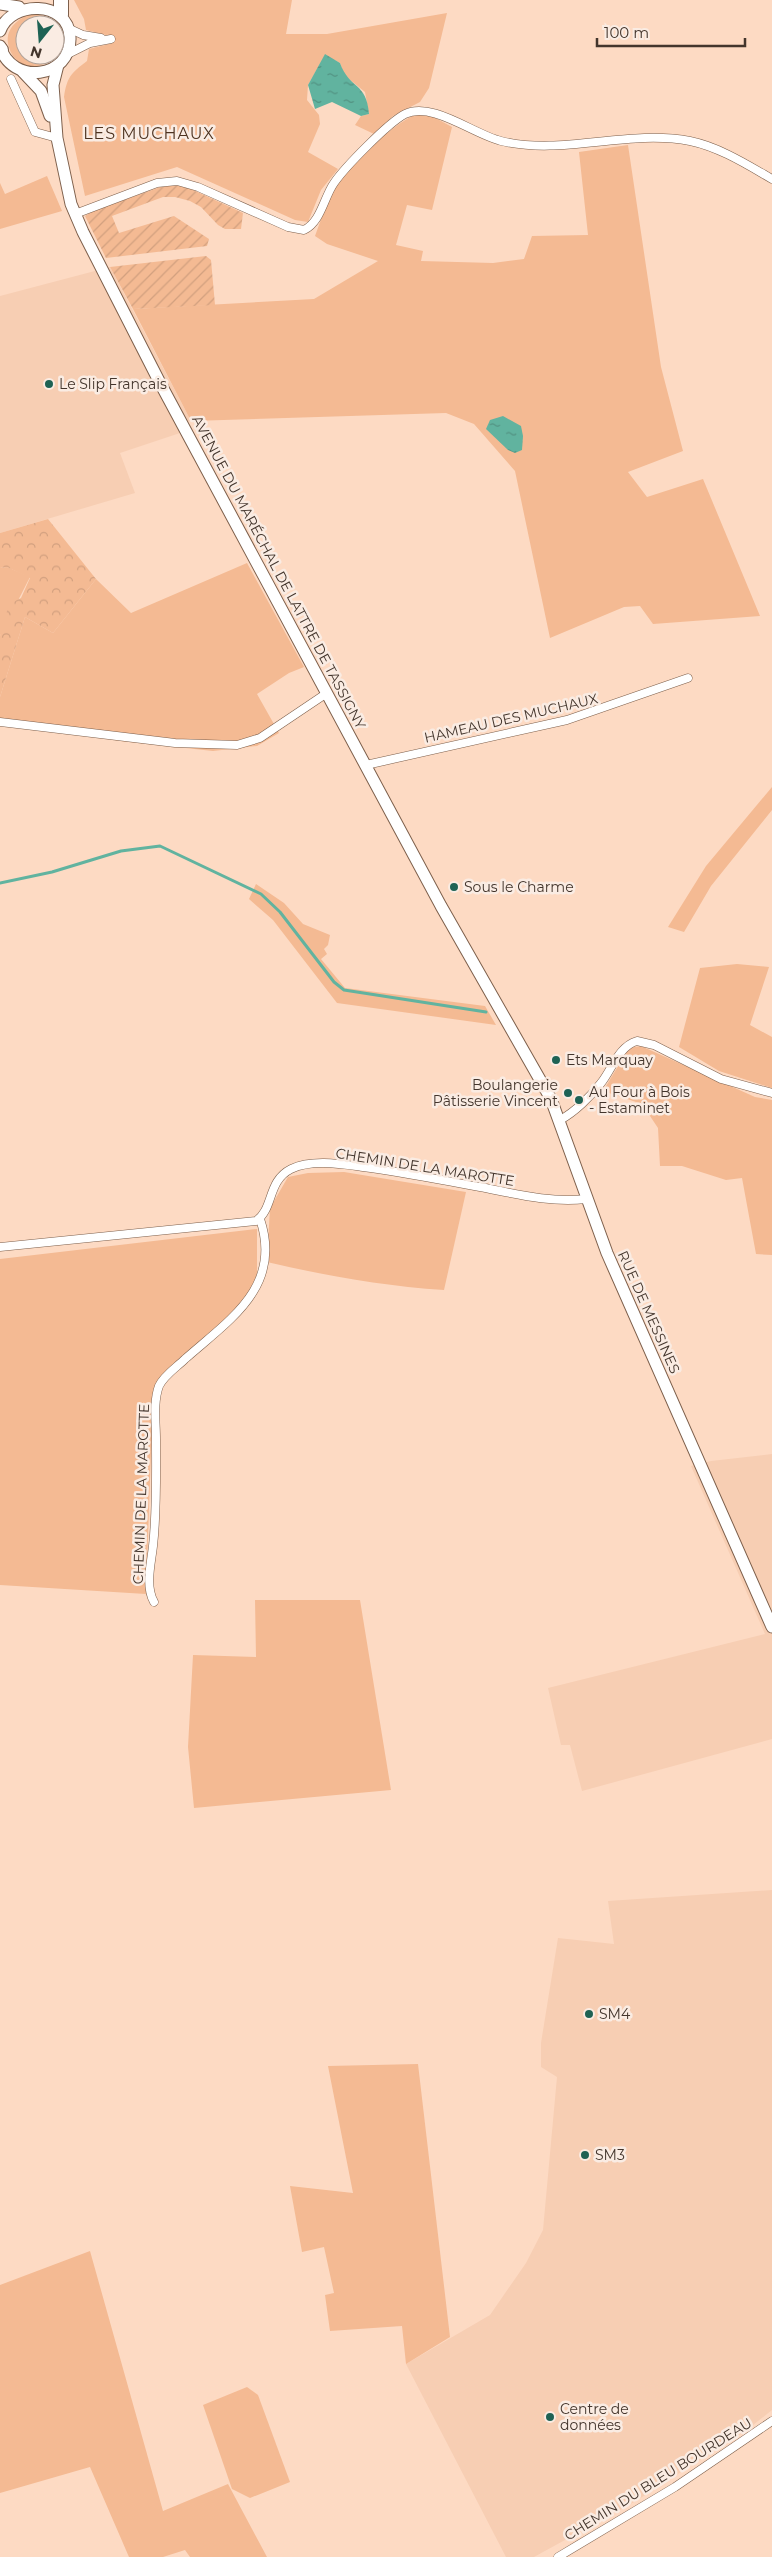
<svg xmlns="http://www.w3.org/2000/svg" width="772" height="2557" font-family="Montserrat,sans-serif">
	<defs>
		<pattern id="forest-crowns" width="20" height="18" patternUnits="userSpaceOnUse" patternTransform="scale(1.25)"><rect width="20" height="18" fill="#f4ba93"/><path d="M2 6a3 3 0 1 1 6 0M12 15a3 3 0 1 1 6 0" fill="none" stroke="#d2a07f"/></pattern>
		<pattern id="garden-furrows" width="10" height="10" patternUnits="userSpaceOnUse" patternTransform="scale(1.25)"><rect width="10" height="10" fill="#f4ba93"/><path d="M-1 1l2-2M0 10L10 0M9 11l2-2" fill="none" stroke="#d2a07f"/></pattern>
		<pattern id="water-ripples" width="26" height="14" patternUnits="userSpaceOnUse" patternTransform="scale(1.25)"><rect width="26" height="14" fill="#61b39f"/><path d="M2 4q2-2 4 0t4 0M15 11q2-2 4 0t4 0" fill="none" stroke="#529282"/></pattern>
	</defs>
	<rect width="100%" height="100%" fill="#fddac3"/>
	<!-- built -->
	<g fill="#f7ceb3">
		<path d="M110,267L191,421L175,424L180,433L120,453L135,493L0,533V296Z"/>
		<path d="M772,1454V1739L582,1791L570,1745H561L548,1688L765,1634L691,1466L711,1461Z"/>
		<path d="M772,1890V2410L748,2429L636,2501L534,2557H506L406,2364L490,2315L526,2263L543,2230L557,2077L541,2067V2043L558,1938L614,1944L608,1901Z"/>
	</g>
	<!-- grass -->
	<g fill="#f4ba93" fill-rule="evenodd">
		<path d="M74,0H292L286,34H327L447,13L429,88L420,102L393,116L374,134L355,125L361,116L369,114L365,92L344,75L340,63L325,55L308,85L307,100L319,115L320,124L308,152L338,169L321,190L308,222L295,220L177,167L85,196L64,97C67,77 71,73 87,61L89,49L113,43L110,36L86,30L84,19Z"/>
		<path d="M33,13C93,24 42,93 13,56C0,34 13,20 33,13ZM25,25H55V55H25Z"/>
		<path d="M420,113L432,116L452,127L432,210L407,205L396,245L423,251L421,261L493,263L524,259L532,236L588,235L579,152L628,145L661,367L683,451L628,472L647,497L703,479L760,616L653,624L640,606L624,607L550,638L515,471L474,424L446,413L191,421L133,309L314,299L378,261L327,244L315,236C320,223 324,209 330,196C342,172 395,120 420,113Z"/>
		<path d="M47,176L62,211L0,229V183L5,194Z"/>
		<path d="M247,563L304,667L289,673L257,694L279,733L257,746L213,751L121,741L29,726L0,725V697L25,617L53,633L96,579L131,613Z"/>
		<path d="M7,567L30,577L0,636V568Z"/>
		<path d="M772,787V810L711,886L684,932L668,927L706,866Z"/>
		<path d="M256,884L284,903L303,924L330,935L328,945L324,949L327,954L321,959L345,988L485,1006L496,1025L337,1003L273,920L249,899Z"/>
		<path d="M737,964L769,967L750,1025L772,1037V1088L719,1071L679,1047L700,968Z"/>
		<path d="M641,1046L755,1097L772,1100V1255L756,1254L742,1178L726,1180L682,1166H660L658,1128L642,1104L603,1091L629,1048Z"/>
		<path d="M344,1172L466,1192L444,1290C383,1286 327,1276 267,1262L270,1208L288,1177L308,1173Z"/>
		<path d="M257,1229V1274L247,1299L157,1382L153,1395L146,1594L0,1585V1259Z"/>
		<path d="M255,1600H360L391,1790L194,1808L188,1747L193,1655L256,1657Z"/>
		<path d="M418,2064L450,2337L406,2364L402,2326L330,2331L325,2295L334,2293L324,2247L302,2252L290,2186L353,2193L328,2066Z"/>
		<path d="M90,2251L163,2511L228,2484L267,2557H190L185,2550L163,2557H129L90,2467L0,2493V2285Z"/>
		<path d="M247,2387L258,2395L290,2482L250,2498L232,2489L203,2405Z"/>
	</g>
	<!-- forest -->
	<path fill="url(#forest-crowns)" d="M48,519L96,579L53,633L25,617L0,697V636L9,604L21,598L30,578L7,567L0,568V533Z"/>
	<!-- garden -->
	<g fill="url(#garden-furrows)">
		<path d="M180,184L243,213L241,229H225L218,225L201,207L190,201L175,197H163L112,216L119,233L174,216L209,239L207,246L106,258L85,216L93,211L166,185Z"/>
		<path d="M206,256L211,260L215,305L133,309L110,267Z"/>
	</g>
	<!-- water -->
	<g fill="url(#water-ripples)">
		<path d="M325,54L340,63C349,89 367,82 369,114L361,116L332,102L315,109L308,85Z"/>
		<path d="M503,416L521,426L523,436L522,450L515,453L508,450L486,429L490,420Z"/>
	</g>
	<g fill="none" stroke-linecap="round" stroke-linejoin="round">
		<!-- stream -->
		<path stroke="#61b39f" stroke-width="3" d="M0,883L52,872L121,851L160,846L261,894L280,912L334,982L344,990L486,1012"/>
		<defs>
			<g id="minor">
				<path d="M68,28L83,35L101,38"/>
				<path d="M66,55L90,43L111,39"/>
				<path d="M11,79L35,132L57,138"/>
				<path d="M75,214L157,183L177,181L198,187L288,227L304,230C321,222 324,197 334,183C345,167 388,123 405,114C432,101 473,134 501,141C563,156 627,129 690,141C719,147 746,164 772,179"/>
				<path d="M0,722L175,743L237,745L260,738L327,693"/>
				<path d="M366,765L567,720L688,678"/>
				<path d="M560,1120C575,1112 591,1096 601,1083C612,1069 619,1046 637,1041L654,1045L721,1079L772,1093"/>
				<path d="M0,1247L256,1221C274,1209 267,1181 291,1169C312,1159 341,1164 363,1167C402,1172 441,1180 480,1187C516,1194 550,1203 586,1199"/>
				<path d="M154,1602C145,1586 151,1564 153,1546C157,1511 156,1475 156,1439C156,1423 153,1402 159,1386C164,1375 177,1367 185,1359C229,1320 283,1287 260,1219"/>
				<path d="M558,2557L675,2487L772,2421"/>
			</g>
			<g id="secondary">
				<path d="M0,4L19,7"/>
				<path d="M0,31C11,0 68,0 70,37C72,79 11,86 0,46"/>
				<path d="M58,65L53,85L57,138L71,204L83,232L159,381L441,906L551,1099L607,1253L772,1627"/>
				<path d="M23,72L41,91L50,116"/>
			</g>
			<g id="trunk">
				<path d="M61,0V15"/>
				<path d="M0,49L1,50"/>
			</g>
		</defs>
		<!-- minor casing -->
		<use href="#minor" stroke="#7d5f4b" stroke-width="9"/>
		<!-- secondary casing -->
		<use href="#secondary" stroke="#7d5f4b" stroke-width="13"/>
		<!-- trunk casing -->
		<use href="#trunk" stroke="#7d5f4b" stroke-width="16"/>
		<!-- minor -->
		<use href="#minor" stroke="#fff" stroke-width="8"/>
		<!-- secondary -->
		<use href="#secondary" stroke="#fff" stroke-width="11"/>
		<!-- trunk -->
		<use href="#trunk" stroke="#fff" stroke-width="14"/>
	</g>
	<!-- markers -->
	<g fill="#1e6254" stroke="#faece3" stroke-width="2">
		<circle cx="49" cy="384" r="5"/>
		<circle cx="454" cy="887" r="5"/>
		<circle cx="556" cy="1060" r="5"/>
		<circle cx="568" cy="1093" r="5"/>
		<circle cx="579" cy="1100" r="5"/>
		<circle cx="589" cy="2014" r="5"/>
		<circle cx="585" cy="2155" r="5"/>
		<circle cx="550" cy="2417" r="5"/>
	</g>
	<g text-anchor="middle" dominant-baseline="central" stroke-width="5" stroke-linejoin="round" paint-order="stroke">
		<!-- poi labels -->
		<g font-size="14" fill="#43352c" stroke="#faece3" text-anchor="start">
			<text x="59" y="384">Le Slip Français</text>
			<text x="464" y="887">Sous le Charme</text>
			<text x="566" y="1060">Ets Marquay</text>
			<text x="558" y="1085" text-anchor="end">Boulangerie<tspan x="558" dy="16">Pâtisserie Vincent</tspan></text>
			<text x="589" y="1092">Au Four à Bois<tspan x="589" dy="16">- Estaminet</tspan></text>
			<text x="599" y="2014">SM4</text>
			<text x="595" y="2155">SM3</text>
			<text x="560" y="2409">Centre de<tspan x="560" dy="16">données</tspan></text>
		</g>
		<!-- street labels -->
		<g font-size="14" fill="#43352c" stroke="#faece3">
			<text transform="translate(279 572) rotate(62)">AVENUE DU MARÉCHAL DE LATTRE DE TASSIGNY</text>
			<text transform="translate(511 718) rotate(-13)">HAMEAU DES MUCHAUX</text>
			<text transform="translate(425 1167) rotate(9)">CHEMIN DE LA MAROTTE</text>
			<text transform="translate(649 1312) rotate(66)">RUE DE MESSINES</text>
			<text transform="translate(141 1494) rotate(-88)">CHEMIN DE LA MAROTTE</text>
			<text transform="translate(658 2479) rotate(-32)">CHEMIN DU BLEU BOURDEAU</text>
		</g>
		<!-- quarter labels -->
		<g font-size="16" letter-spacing="1" fill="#4e3320" stroke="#faece3">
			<text x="149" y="133">LES MUCHAUX</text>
		</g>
	</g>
	<!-- north arrow -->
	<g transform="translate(40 40) rotate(197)"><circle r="24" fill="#faece3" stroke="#b1a39a"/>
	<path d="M0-4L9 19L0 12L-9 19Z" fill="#1e6254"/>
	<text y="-8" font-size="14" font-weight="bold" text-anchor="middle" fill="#43352c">N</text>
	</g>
	<!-- scale -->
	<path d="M597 38v8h148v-8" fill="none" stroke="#43352c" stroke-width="2.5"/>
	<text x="604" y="38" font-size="15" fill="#43352c" stroke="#faece3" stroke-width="4" paint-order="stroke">100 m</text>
</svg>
